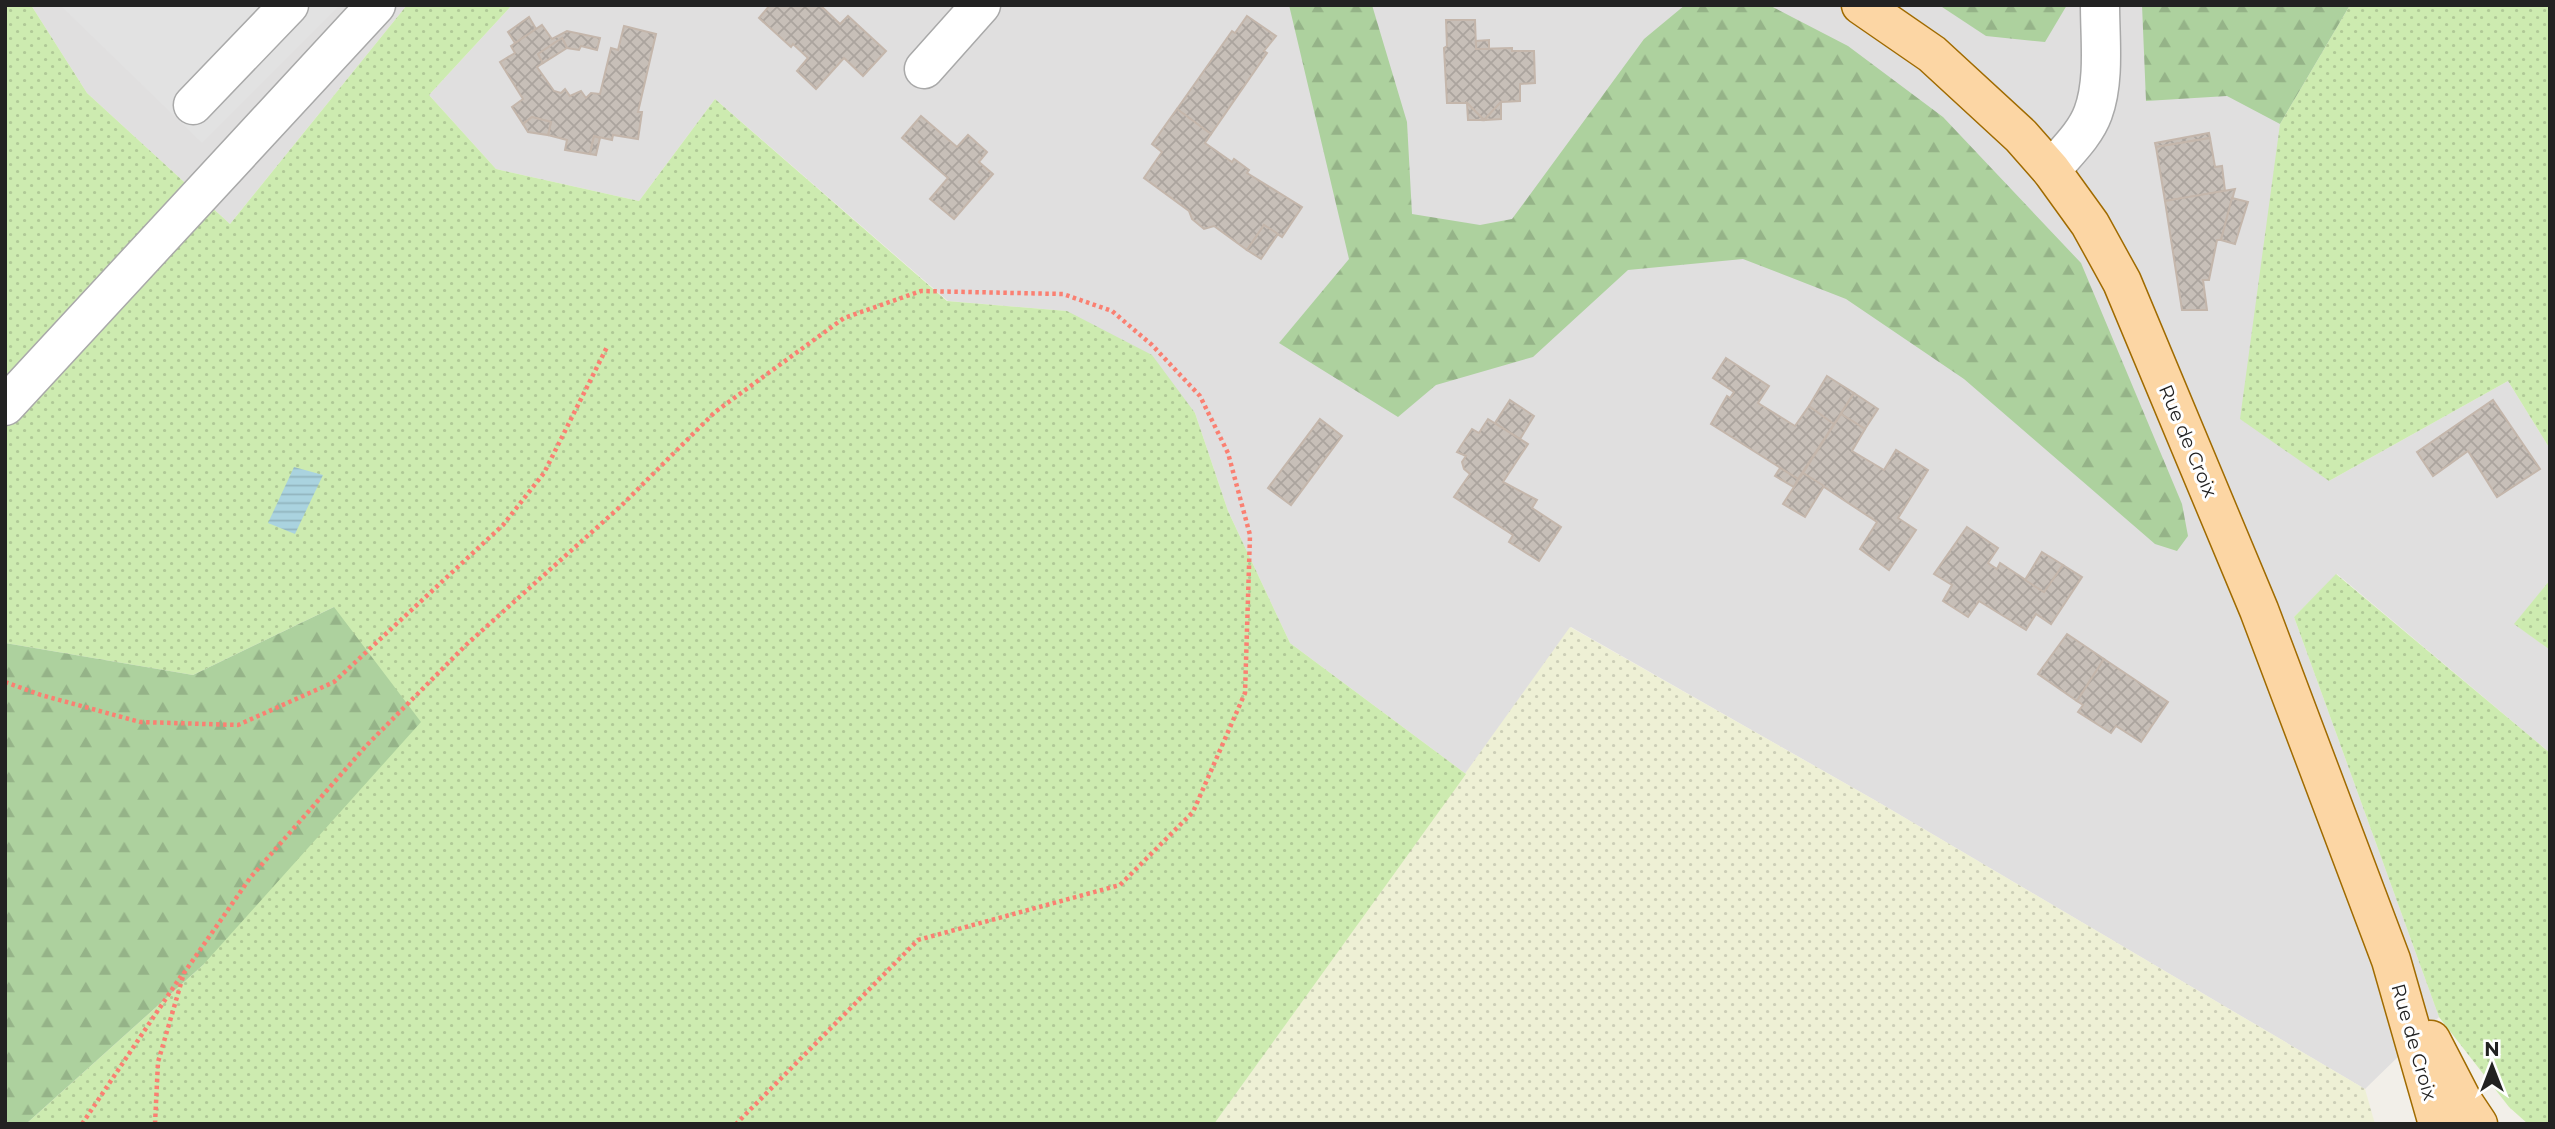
<svg xmlns="http://www.w3.org/2000/svg" width="2555" height="1129" font-family="Montserrat,sans-serif">
	<defs>
		<pattern id="farmland-dots" width="8" height="8" patternUnits="userSpaceOnUse" patternTransform="scale(1.75)"><rect width="8" height="8" fill="#eef0d5"/><path d="M2 2h.1M6 6h.1" fill="none" stroke="#ccceb7" stroke-width="1.8" stroke-linecap="round"/></pattern>
		<pattern id="grass-dots" width="8" height="8" patternUnits="userSpaceOnUse" patternTransform="scale(1.75)"><rect width="8" height="8" fill="#cdebb0"/><path d="M2 2h.1M6 6h.1" fill="none" stroke="#b0c997" stroke-width="1.8" stroke-linecap="round"/></pattern>
		<pattern id="forest-firs" width="22" height="20" patternUnits="userSpaceOnUse" patternTransform="scale(1.75)"><rect width="22" height="20" fill="#add19e"/><path d="M5 1l3.5 6h-7zM16 11l3.5 6h-7z" fill="#95b388"/></pattern>
		<pattern id="water-rules" width="6" height="5" patternUnits="userSpaceOnUse" patternTransform="scale(1.75)"><rect width="6" height="5" fill="#aad3df"/><path d="M0 2.5h6" fill="none" stroke="#92b5bf"/></pattern>
		<pattern id="building-cross-hatch" width="8" height="8" patternUnits="userSpaceOnUse" patternTransform="scale(1.75)"><rect width="8" height="8" fill="#c7bfb8"/><path d="M0 0l8 8M0 8l8-8" fill="none" stroke="#aba49e"/></pattern>
	</defs>
	<rect width="100%" height="100%" fill="#f2efe9"/>
	<!-- residential -->
	<g fill="#e0dfdf">
		<path d="M31,5H407L230,224L87,93Z"/>
		<path d="M512,5H2350L2280,124L2329,481L2508,381L2550,449V580L2515,624L2550,650V753L2337,574L2294,617L2439,1017L2365,1089L1878,802L1571,627L1466,774L1290,643L1228,511L1195,413L1067,311L948,301L715,99L639,201L496,169L429,95Z"/>
	</g>
	<!-- farmland -->
	<path fill="url(#farmland-dots)" d="M1570,627L1878,802L2365,1089L2375,1124H1214Z"/>
	<!-- grass -->
	<g fill="url(#grass-dots)">
		<path d="M5,5H31L87,93L230,224L407,5H512L429,95L496,169L639,201L715,99L947,301L1067,311L1152,355L1195,413L1228,511L1290,643L1466,774L1214,1124H26L203,965L334,607L193,675L5,643Z"/>
		<path d="M2350,5H2550V449L2508,381L2329,481L2240,419L2280,124Z"/>
		<path d="M2336,574L2550,753V1124H2528L2509,1107L2439,1017L2294,617Z"/>
		<path d="M2550,580V650L2514,624Z"/>
	</g>
	<!-- forest -->
	<g fill="url(#forest-firs)">
		<path d="M1289,5H1372L1407,122L1412,214L1480,225L1512,219L1644,39L1685,5H1769L1848,46L1943,117L2081,263L2182,504L2188,536L2177,551L2155,544L1964,379L1846,299L1743,259L1628,270L1533,357L1436,385L1398,417L1279,343L1349,259Z"/>
		<path d="M1939,5H2067L2045,42L1986,36Z"/>
		<path d="M2142,5H2350L2280,124L2227,96L2146,101Z"/>
		<path d="M334,607L421,722L203,965L26,1124H5V643L193,675Z"/>
	</g>
	<!-- parking -->
	<path fill="#e2e2e2" d="M60,5H340L202,143Z"/>
	<!-- water -->
	<path fill="url(#water-rules)" d="M294,467L323,475L295,534L268,523Z"/>
	<!-- building -->
	<g fill="url(#building-cross-hatch)" stroke="#c4b6ab" stroke-width="2">
		<path d="M770,5H820L840,24L848,16L886,51L863,76L844,58L816,89L797,71L808,58L793,44L791,47L759,18Z"/>
		<path d="M1247,16L1276,36L1264,51L1267,53L1211,134L1177,109L1232,31L1235,33Z"/>
		<path d="M529,17L536,29L515,43L508,32Z"/>
		<path d="M1446,20H1475L1476,49L1512,48V51H1534L1535,83L1520,84V101L1501,102L1484,120L1467,103H1447L1444,48L1447,46Z"/>
		<path d="M542,25L552,39L567,31L600,38L597,50L581,46L579,50L567,48L562,38L538,54L543,63L537,67L554,91L561,93L565,89L570,96L581,91L586,98L591,93L600,94L611,48L618,50L624,26L656,34L638,112H642L638,139L613,135L612,140L594,136L590,154L565,150L567,140L548,135L551,122L532,117L523,124L512,107L523,99L500,62L515,53L511,46Z"/>
		<path d="M562,38L567,48L543,63L538,54Z"/>
		<path d="M1489,40V49H1476V41Z"/>
		<path d="M1501,102V119L1484,120Z"/>
		<path d="M1467,103L1484,120H1468Z"/>
		<path d="M1177,109L1211,134L1205,143L1232,162L1234,159L1249,170L1247,173L1302,207L1282,237L1264,225L1247,250L1214,226L1204,229L1192,219L1189,211L1144,178L1162,152L1152,144Z"/>
		<path d="M921,116L957,147L968,135L987,152L979,162L993,174L954,219L930,199L948,178L902,138Z"/>
		<path d="M532,117L551,122L548,135L528,132L523,124Z"/>
		<path d="M2209,133L2210,138L2156,147L2155,143Z"/>
		<path d="M594,136L600,138L596,155L590,154Z"/>
		<path d="M2210,138L2215,167L2222,166L2225,191L2165,201L2156,147Z"/>
		<path d="M2235,189L2221,240H2217L2209,280H2203L2207,310H2182L2165,201Z"/>
		<path d="M2232,198L2248,202L2235,244L2221,240Z"/>
		<path d="M1264,225L1278,234L1261,259L1247,250Z"/>
		<path d="M1726,358L1769,386L1758,403L1795,426L1809,406L1834,424L1798,479L1711,424L1727,396L1730,398L1734,392L1713,378Z"/>
		<path d="M1827,376L1854,393L1834,424L1809,406Z"/>
		<path d="M1854,393L1878,409L1865,429L1841,414Z"/>
		<path d="M1510,400L1534,416L1520,439L1495,423Z"/>
		<path d="M2493,400L2540,469L2497,497L2468,451L2433,476L2417,452Z"/>
		<path d="M1841,414L1865,429L1852,451L1884,470L1896,450L1928,470L1898,518L1916,530L1889,570L1860,549L1877,522L1803,473Z"/>
		<path d="M1320,419L1342,436L1291,505L1268,488Z"/>
		<path d="M1488,419L1528,444L1503,482L1537,500L1532,508L1561,527L1539,561L1509,542L1513,535L1454,497L1470,474L1464,469L1462,462L1466,456L1457,452L1472,429L1479,433Z"/>
		<path d="M1780,468L1798,479L1794,487L1775,476Z"/>
		<path d="M1803,473L1824,486L1805,517L1783,504Z"/>
		<path d="M1967,527L1998,548L1988,563L1997,569L2000,563L2044,592L2063,565L2082,577L2051,624L2036,614L2026,630L1979,601L1968,617L1943,601L1952,585L1934,574Z"/>
		<path d="M2042,552L2063,565L2044,592L2025,580Z"/>
		<path d="M2067,634L2104,659L2077,701L2038,674Z"/>
		<path d="M2104,659L2168,702L2141,742L2116,726L2111,733L2078,712L2083,705L2077,701Z"/>
	</g>
	<g fill="none" stroke-linecap="round" stroke-linejoin="round">
		<defs>
			<g id="minor">
				<path d="M924,69L981,5"/>
				<path d="M193,105L289,5"/>
				<path d="M2051,170C2065,153 2085,135 2093,113C2105,81 2100,39 2100,5"/>
				<path d="M5,406L376,5"/>
			</g>
			<g id="major">
				<path d="M1861,5L1932,54L2021,136L2051,170L2090,224L2122,282L2259,610L2391,960L2438,1124"/>
				<path d="M2431,1040L2462,1100L2478,1124"/>
			</g>
		</defs>
		<!-- minor casing -->
		<use href="#minor" stroke="#a9a9a9" stroke-width="41"/>
		<!-- major casing -->
		<use href="#major" stroke="#a06b00" stroke-width="41"/>
		<!-- path -->
		<g stroke="#fa8072" stroke-width="4.5" stroke-dasharray="3.5 3.5" stroke-linecap="butt">
			<path d="M5,682L41,695L140,722L238,725L334,682L503,525L544,473L608,345"/>
			<path d="M82,1124L181,976"/>
			<path d="M155,1124L158,1062L184,973L250,878L366,746L467,644L622,505L715,412L844,318L921,291L1063,294L1112,311L1152,345L1200,396L1228,453L1250,535L1245,693L1193,812L1120,885L918,940L736,1124"/>
		</g>
		<!-- minor -->
		<use href="#minor" stroke="#fff" stroke-width="38"/>
		<!-- major -->
		<use href="#major" stroke="#fcd6a4" stroke-width="38"/>
	</g>
	<g text-anchor="middle" dominant-baseline="central" stroke-width="6" stroke-linejoin="round" paint-order="stroke">
		<!-- street labels -->
		<g font-size="19" fill="#222" stroke="#fff">
			<text transform="translate(2188 441) rotate(67)">Rue de Croix</text>
			<text transform="translate(2414 1042) rotate(74)">Rue de Croix</text>
		</g>
	</g>
	<!-- border -->
	<rect width="2555" height="1129" fill="none" stroke="#222222" stroke-width="14"/>
	<!-- north arrow -->
	<g transform="translate(2492 1066)" stroke="#ffffff" stroke-width="5" paint-order="stroke">
	<path d="M0-5L12 26L0 18L-12 26Z" fill="#222222"/>
	<text y="-10" font-size="19" font-weight="bold" text-anchor="middle" fill="#222222">N</text>
	</g>
</svg>
